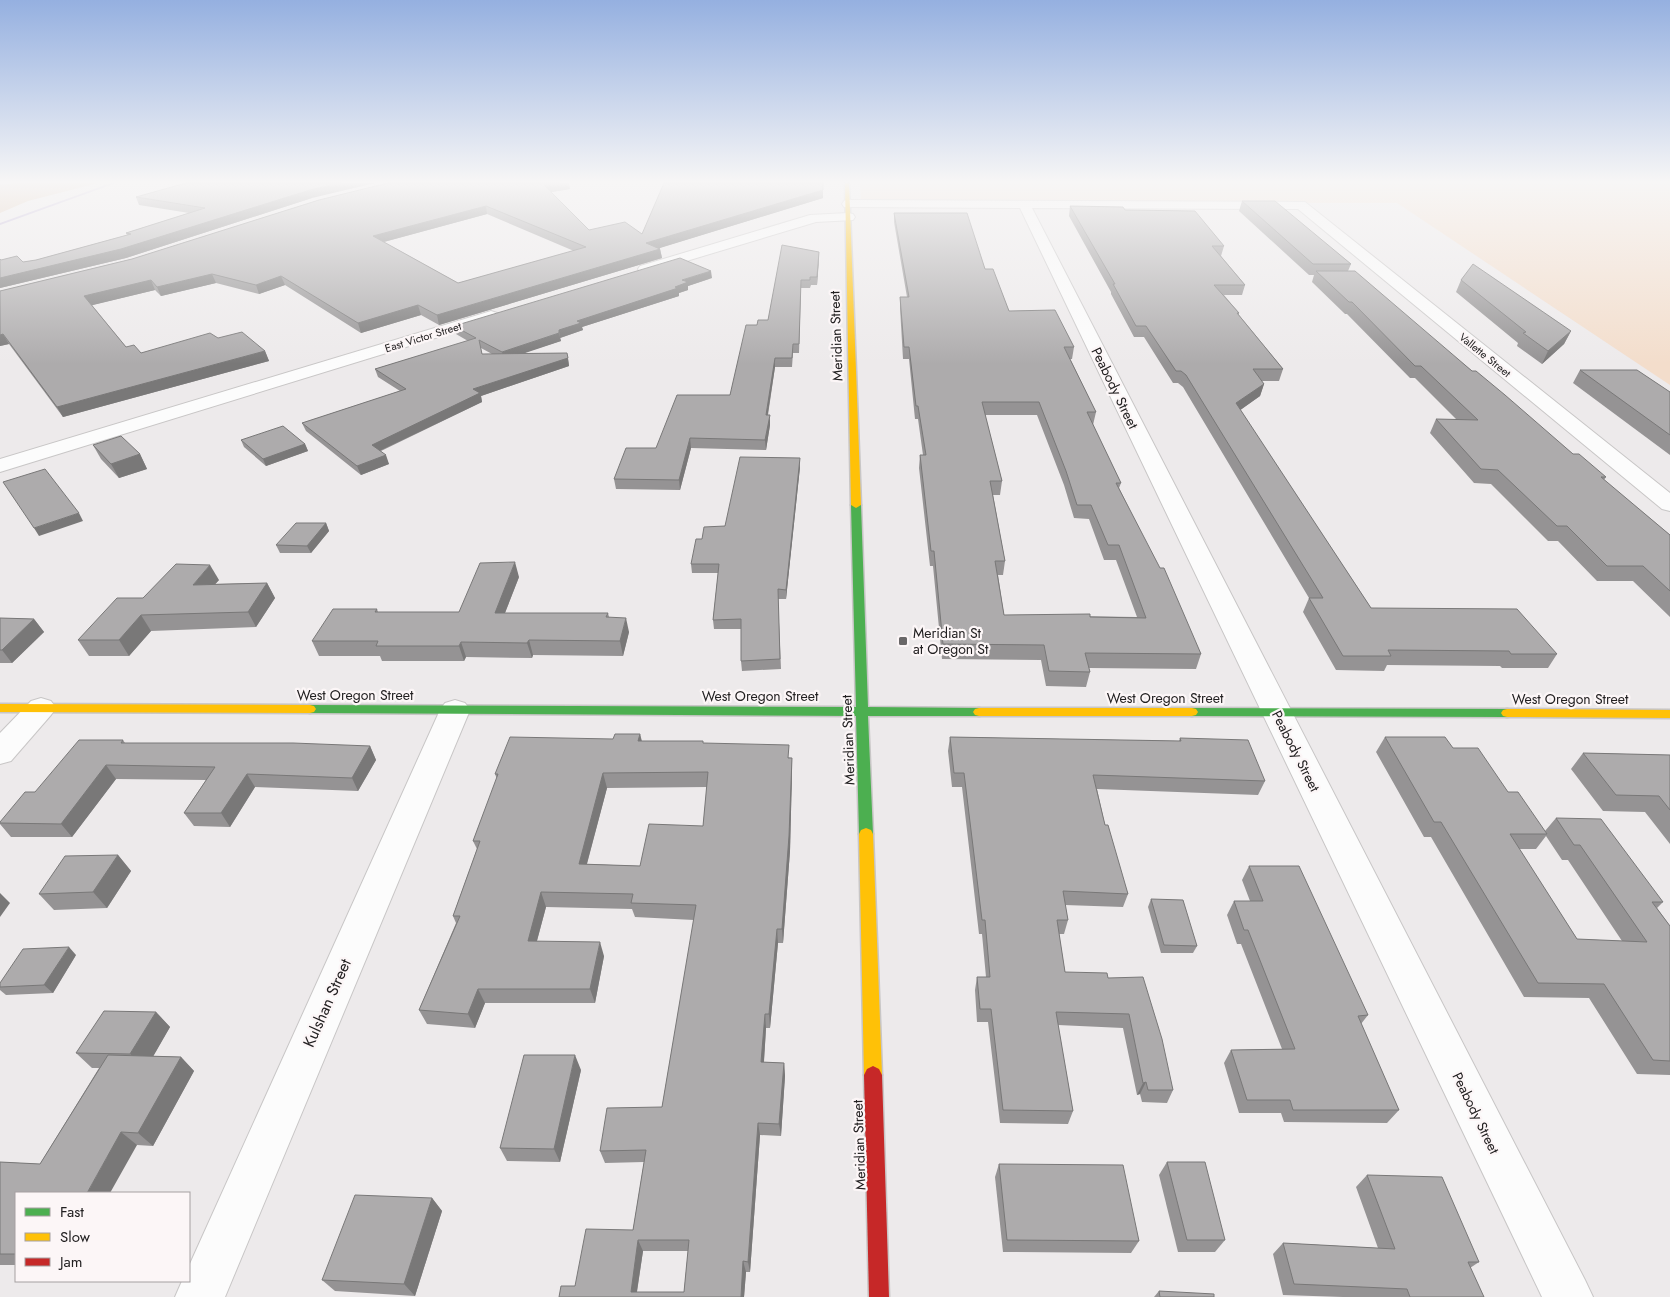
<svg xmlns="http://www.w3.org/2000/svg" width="1670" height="1297" font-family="Jost,sans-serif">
	<rect width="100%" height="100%" fill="#edeaeb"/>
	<!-- green -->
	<path fill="#f3ddcb" d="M860,183H1670V385L1397,203L866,202L861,200Z"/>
	<!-- forest -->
	<path fill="#dcc0a6" d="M14,183H98L28,201L0,213V185Z"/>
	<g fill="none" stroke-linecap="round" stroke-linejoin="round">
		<!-- stream -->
		<path fill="#b8aad4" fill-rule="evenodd" d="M111,183H116L0,225V223Z"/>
		<defs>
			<g id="street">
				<path d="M848,200L1305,202L1670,493V511L1662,509L1298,209L1032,208L1585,1280L1593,1297H1542L1020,208L844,207L842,204L844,201Z"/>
				<path d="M848,213L853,214L855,217L853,220L816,222L650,272H640L638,269L640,266L810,215Z"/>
				<path d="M491,311L497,313L499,316L497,319L0,472V459Z"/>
				<path d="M41,698L51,701L56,708L51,715L11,761L0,764V733L31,701Z"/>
				<path d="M455,700L465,703L470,710L225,1297H175L182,1281H189V1266L440,710L445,703Z"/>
			</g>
			<g id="fast">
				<path d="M856,502L861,505L868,707L979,708L983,709L985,712L983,715L979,716H868L873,834L871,838L866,840L861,838L859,834L856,716L310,713L306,712L304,709L306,706L310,705L856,707L851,505Z"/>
				<path d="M1192,708L1507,709L1511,710L1513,713L1511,716L1507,717L1192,716L1188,715L1186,712L1188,709Z"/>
			</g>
			<g id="slow">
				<path d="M845,183H849L861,505L856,508L851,505Z"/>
				<path d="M0,704L310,705L314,706L316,709L314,712L310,713L0,712Z"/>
				<path d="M979,708H1192L1196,709L1198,712L1196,715L1192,716H979L975,715L973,712L975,709Z"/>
				<path d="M1507,709L1670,710V718L1507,717L1503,716L1501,713L1503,710Z"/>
				<path d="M866,828L871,830L873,834L882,1075L879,1081L873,1084L867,1081L864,1075L859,834L861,830Z"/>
			</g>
			<path id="jam" d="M873,1066L879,1069L882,1075L889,1297H869L864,1075L867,1069Z"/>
		</defs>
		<!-- street casing -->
		<use href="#street" stroke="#c8c6c6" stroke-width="2"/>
		<!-- fast casing -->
		<use href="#fast" stroke="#c8c6c6" stroke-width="3"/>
		<!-- slow casing -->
		<use href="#slow" stroke="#c8c6c6" stroke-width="3"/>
		<!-- jam casing -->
		<use href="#jam" stroke="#c8c6c6" stroke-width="3"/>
		<!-- street -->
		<use href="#street" fill="#fcfcfc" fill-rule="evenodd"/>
		<!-- fast -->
		<use href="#fast" fill="#4caf50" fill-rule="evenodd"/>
		<!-- slow -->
		<use href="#slow" fill="#ffc107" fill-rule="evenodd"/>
		<!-- jam -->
		<use href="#jam" fill="#c62828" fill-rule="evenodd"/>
	</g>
	<!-- wall -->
	<g fill="#959394" fill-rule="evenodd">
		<path d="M823,183V198L659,248L660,249L662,258L439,325L421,315L361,333L285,285L259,294L216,283L161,296L155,290L92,305L126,347L141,353L218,338L265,351L269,361L63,417L9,344L0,346V291L132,259L319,200L570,189L551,192L589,230L642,234ZM487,214L574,251L458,283L384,242Z"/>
		<path d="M136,197L312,198L126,258L0,288V259L1,260L23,262L36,260L127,235L126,233L189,213L139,205Z"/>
		<path d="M1242,201L1351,264L1348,271L1472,371L1573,454L1606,477L1604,480L1670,535V617L1633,581H1597L1558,541H1548L1491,484L1474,483L1430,433L1436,419L1457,420L1415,378H1410L1347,314H1345L1312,282L1314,275H1309L1239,211Z"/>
		<path d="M1070,206L1125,210L1224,246L1221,256L1245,285L1242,295H1224L1239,313V315L1283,369L1279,381H1261L1264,384L1260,396L1240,410L1371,608L1557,654L1548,668H1502L1500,666L1387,665L1384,671L1336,670L1303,612L1309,598L1183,387L1178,383H1173L1144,337H1134L1111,294V292L1069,216Z"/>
		<path d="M894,213L985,269L1009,311L1074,347L1072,359H1070L1096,412L1093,425L1121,483L1119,488L1201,654L1196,669L1089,668L1090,672L1086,687L1046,686L1041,660L942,659L933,566H930L919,468L920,455H923L918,419H915L909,359H903L900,308V297H907L894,222ZM985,415H1037L1064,485L1074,518L1089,519L1104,560H1116L1137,617L1004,615L998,575H1003L1005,561L993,495H1000L1002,481Z"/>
		<path d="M819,252L817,285H811L810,288H801L799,353H793L792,367H775L768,415L770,425L766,450L691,448L680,490L616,489L614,479L730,395L757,325L768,320Z"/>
		<path d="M712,278L688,286V290L679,293V296L582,327L583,330L560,338L561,341L523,353H567L569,366L481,396L482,402L381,451L389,464L361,475L306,431L302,423L400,391L378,377L375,369L468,341L456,334L454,326ZM481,348L492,354H482Z"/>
		<path d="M1461,280L1571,331L1564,344L1542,364L1517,346L1518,343L1456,292Z"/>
		<path d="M1580,370L1670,392V455L1573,383Z"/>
		<path d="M241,440L305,444L308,451L266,466L244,447Z"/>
		<path d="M93,445L140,454L147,469L119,478L101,459Z"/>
		<path d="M800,467L786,599H778L781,669L742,671L741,661V629H714L713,620L718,573H692L691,564L702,539L725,526Z"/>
		<path d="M326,523L329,531L311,553H280L276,545Z"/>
		<path d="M519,577L505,613H608L609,617L629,632L623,656L533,655L532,658L466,657L464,661H382L380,656H319L312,641L377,609L378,612H459Z"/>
		<path d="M219,580L215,584L267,583L275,598L256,627L151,631L129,656H89L78,640L143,598Z"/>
		<path d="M0,618L34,619L44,632L12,663H0Z"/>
		<path d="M640,734L642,741H703V743L792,758V772L790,851L783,943H778L770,1028H766L764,1062L784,1063L785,1076L781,1136L760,1135L750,1272H746L744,1297H559L575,1286L633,1230L644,1162L605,1163L600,1151L662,1107L694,920L635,917L632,909L546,907L537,941L604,956L595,1003H485L475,1028L427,1024L419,1010L456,923L453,916L477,849L473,841L497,779L495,774L613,739ZM707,787L703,826L640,866L587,864L607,788ZM643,1251H688L684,1292H637Z"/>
		<path d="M950,737L1179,741L1180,738L1265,781L1258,795L1097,789L1105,825L1128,894L1123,907L1065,905L1068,920L1064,934H1059L1065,972L1108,978L1173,1090L1167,1103L1142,1102L1140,1094L1137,1095L1123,1028L1058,1025L1073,1111L1068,1124L1000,1123L988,1022H977L975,990L977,977H986L982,934H979L962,787H952L948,751Z"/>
		<path d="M1385,737L1453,748L1508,792L1545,831L1556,818L1663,902L1657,908L1670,926V1075L1637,1074L1589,998L1524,997L1431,837H1424L1376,752ZM1546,836L1562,860H1568L1622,941L1577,939L1519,849H1536Z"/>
		<path d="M123,740L125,743L370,746L376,760L358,791L255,787L230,827L194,826L184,813L206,780L116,779L72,837H11L0,824V822L35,792Z"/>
		<path d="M1583,753L1670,755V844L1645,812L1603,811L1571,769Z"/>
		<path d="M118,855L131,871L107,908L54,910L39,894Z"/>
		<path d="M1249,866L1368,1015L1361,1024L1399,1110L1387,1123L1284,1122L1281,1113H1239L1224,1063L1231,1050L1282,1049L1241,944H1237L1227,915L1234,901H1250L1242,880Z"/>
		<path d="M1151,899L1197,946L1193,953H1161L1148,907Z"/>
		<path d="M76,955L53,993L6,995L0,990V983Z"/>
		<path d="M156,1012L170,1027L153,1056L181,1057L194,1071L153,1146L137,1145L16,1193V1265H0V1162L40,1164L99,1068H92L76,1053Z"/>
		<path d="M581,1070L560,1162L507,1161L500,1148Z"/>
		<path d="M1167,1162L1225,1240L1215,1252H1178L1159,1175Z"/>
		<path d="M999,1164L1139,1241L1131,1253L1003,1252L995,1177Z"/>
		<path d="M1367,1175L1479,1262L1470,1268L1484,1297H1343L1283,1295L1273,1254L1283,1243L1378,1248L1356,1187Z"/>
		<path d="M432,1198L442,1211L415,1296L335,1291L322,1280Z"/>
		<path d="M1159,1291L1214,1297H1154Z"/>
	</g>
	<!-- shaded-wall -->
	<g fill="#797878">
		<path d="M341,183H375L312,198L126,258L0,288V278L310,190Z"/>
		<path d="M560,183H569L570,189L545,193L544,185Z"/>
		<path d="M823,183V198L647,252L646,243Z"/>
		<path d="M486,206L487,214L376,244L373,236Z"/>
		<path d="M660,249L662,258L439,325L437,315Z"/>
		<path d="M819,252V260L817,285V277Z"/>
		<path d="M711,271L712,278L688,286V290L679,293V296L582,327L583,330L560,338L559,330L577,321L682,280Z"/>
		<path d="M212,274L216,283L161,296L157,287Z"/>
		<path d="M281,276L285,285L259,294L256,285Z"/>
		<path d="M151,280L155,290L89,306L84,296Z"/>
		<path d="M418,305L421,315L361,333L358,323Z"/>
		<path d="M1571,331L1564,344L1542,364L1548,351Z"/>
		<path d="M559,333L561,341L504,360L502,352Z"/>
		<path d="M3,334L9,344L0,346V335Z"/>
		<path d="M265,351L269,361L63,417L57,407Z"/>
		<path d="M568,358L569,366L481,396L482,402L375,453L372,445L473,389Z"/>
		<path d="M775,358V367L766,425V415Z"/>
		<path d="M1264,384L1260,396L1232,416L1236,403Z"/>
		<path d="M770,415V425L766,450L765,440Z"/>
		<path d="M690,438L691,448L680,490L679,480Z"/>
		<path d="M305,444L308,451L266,466L263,459Z"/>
		<path d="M140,454L147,469L119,478L111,464Z"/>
		<path d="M386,455L389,464L361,475L357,466Z"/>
		<path d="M800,458V467L786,599V590Z"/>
		<path d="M79,513L83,521L39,536L34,528Z"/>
		<path d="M326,523L329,531L311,553L307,546Z"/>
		<path d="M515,562L519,577L499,628L495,613Z"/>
		<path d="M210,565L219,580L201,600L193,585Z"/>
		<path d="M267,583L275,598L256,627L248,612Z"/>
		<path d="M141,615L151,631L129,656L119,640Z"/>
		<path d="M626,618L629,632L623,656L620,641Z"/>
		<path d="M34,619L44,632L12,663L2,650Z"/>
		<path d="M529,640L533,655L532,658L527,643Z"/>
		<path d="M461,642L466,657L464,661L459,646Z"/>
		<path d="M640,734L643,749L638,741Z"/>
		<path d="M370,746L376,760L358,791L352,778Z"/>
		<path d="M792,758V772L790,851L783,943L782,929Z"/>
		<path d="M106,765L116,779L72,837L61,824Z"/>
		<path d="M603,773L607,788L583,878L579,864Z"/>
		<path d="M247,774L255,787L230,827L221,813Z"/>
		<path d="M118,855L131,871L107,908L93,892Z"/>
		<path d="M541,892L546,907L533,955L528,941Z"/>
		<path d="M0,893L10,903L0,917Z"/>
		<path d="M777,929L778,943L770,1028L769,1014Z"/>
		<path d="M600,942L604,956L595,1003L590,989Z"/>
		<path d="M69,947L76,955L53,993L44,985Z"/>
		<path d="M478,989L485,1003L475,1028L468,1014Z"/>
		<path d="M156,1012L170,1027L146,1069L130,1054Z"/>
		<path d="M765,1014L766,1028L763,1075L761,1062Z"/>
		<path d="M575,1055L581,1070L560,1162L554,1149Z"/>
		<path d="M181,1057L194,1071L153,1146L138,1133Z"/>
		<path d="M784,1063L785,1076L781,1136L779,1124Z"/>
		<path d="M1146,1082L1140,1094L1137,1095L1143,1083Z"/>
		<path d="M758,1123L760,1135L750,1272L748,1262Z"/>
		<path d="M121,1132L137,1145L110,1193H87Z"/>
		<path d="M432,1198L442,1211L415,1296L404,1284Z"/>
		<path d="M638,1240L643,1251L636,1297L631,1292Z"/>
		<path d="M743,1261L746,1272L744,1297H741Z"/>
	</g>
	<!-- building -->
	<g fill="#adabac" stroke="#797878" fill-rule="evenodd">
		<path d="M186,183H341L310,190L121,249L0,278V259L1,260L17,256L23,262L36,260L131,234L126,233L205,208L136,197Z"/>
		<path d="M388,183H560L544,185L589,230L625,222L642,234L664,183H823V190L646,243L660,249L437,315L418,305L358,323L281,276L256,285L212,274L157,287L151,280L84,296L126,347L134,345L141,353L210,333L218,338L242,332L265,351L57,407L3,334L0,335V291L132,259L319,200ZM486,206L586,247L458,283L373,236Z"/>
		<path d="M1242,201H1275L1351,264H1313Z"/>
		<path d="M1070,206L1123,207L1125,210L1195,211L1224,246H1212L1245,285H1214L1239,313H1237L1283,369H1253L1264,384L1236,403L1371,608L1517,609L1557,654H1511L1509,651L1388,650L1391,656H1343L1309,598H1323L1186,375L1181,371H1176L1146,326H1136L1113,284H1115Z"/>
		<path d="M894,213H967L985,269H993L1009,311L1055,310L1074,347H1064L1096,412H1087L1121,483H1116L1160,568H1164L1201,654L1085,653L1090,672L1049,671L1044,645L943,644L934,551H931L920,455H926L918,406H916L909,347H904L900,297H909ZM982,402H1039L1066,471L1077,505H1091L1108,545H1119L1146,618L1090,617V614L1004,615L995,561H1005L990,481H1002Z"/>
		<path d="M782,245L819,252L817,277H810V280H801L799,344H793L792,358H775L766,415H770L765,440L690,438L679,480L614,479L626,448H656L677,395H730L746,325H757L758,320H768Z"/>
		<path d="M680,258L711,271L682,280L688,282L675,287L678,288L577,321L581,323L559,330V333L502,352L479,340L482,354L567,353L568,358L473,389L480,393L372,445L386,455L357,466L302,423L406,389L375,369L476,338L454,326Z"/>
		<path d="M1473,264L1571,331L1548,351L1523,333L1526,332L1461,280Z"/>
		<path d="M1316,271H1355L1472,371H1476L1505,395L1573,454H1579L1606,477H1601L1670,535V591L1643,566H1607L1567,526H1557L1498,470L1481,469L1436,419L1478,420L1421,366H1415L1352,302H1349Z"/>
		<path d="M1580,370H1637L1670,392V435Z"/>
		<path d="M283,426L305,444L263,459L241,440Z"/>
		<path d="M121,436L140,454L111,464L93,445Z"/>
		<path d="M740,457L800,458L786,590L778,589L780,659L741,661V619L713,620L719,564H691L696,539H702L704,527L725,526Z"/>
		<path d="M45,469L79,513L34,528L3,482Z"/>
		<path d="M296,523H326L307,546L276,545Z"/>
		<path d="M515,562L495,613H608L606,617L626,618L620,641L529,640L527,643L461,642L459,646H376L378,641H312L333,609H377L375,612H459L480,563Z"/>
		<path d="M176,564L210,565L193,585L267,583L248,612L141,615L119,640H78L117,598H143Z"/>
		<path d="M0,618L34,619L2,650H0Z"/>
		<path d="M615,734H640L638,741H703V743L789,745L788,758H792L789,836L782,929H777L769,1014H765L761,1062L784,1063L779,1124L758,1123L748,1262L743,1261L741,1297H559L561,1286H575L586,1229L633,1230L646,1150L600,1151L607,1108L662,1107L696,905L631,903L633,894L541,892L528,941L600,942L590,989H478L468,1014L419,1010L460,916H453L480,841H473L498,774H495L510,737L613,739ZM708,772L703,826L649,824L640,866L579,864L603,773ZM638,1240H689L684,1292H631Z"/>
		<path d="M950,737L1181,741L1180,738L1248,740L1265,781L1093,775L1105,825H1108L1128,894L1063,891L1068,920H1057L1065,972L1107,973L1108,978L1143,977L1162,1039L1173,1090H1148L1146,1082L1143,1083L1129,1014L1056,1012L1073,1111L1003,1110L991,1009H980L977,977H990L985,920H982L964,773H954Z"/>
		<path d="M1385,737H1445L1453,748H1478L1508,792H1518L1547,834H1510L1577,939L1647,942L1580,845H1574L1556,818L1601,819L1663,902H1652L1670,926V1061L1653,1060L1604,984L1538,983L1441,822H1434Z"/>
		<path d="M79,740H123L121,743H293L370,746L352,778L247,774L221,813H184L215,767L106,765L61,824L0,823V822L25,792H35Z"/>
		<path d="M1583,753L1670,755V810L1659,796L1616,795Z"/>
		<path d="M118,855L93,892L39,894L65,856Z"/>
		<path d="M1249,866H1299L1368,1015L1358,1016L1399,1110H1293L1290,1100H1247L1231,1050L1295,1049L1248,930H1244L1234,901H1263Z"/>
		<path d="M1151,899L1183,900L1197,946L1164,945Z"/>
		<path d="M69,947L44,985L0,987V983L23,949Z"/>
		<path d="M104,1011L156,1012L130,1054L76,1053Z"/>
		<path d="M108,1055L181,1057L138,1133L121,1132L87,1193H16V1254H0V1162L40,1164Z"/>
		<path d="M524,1055H575L554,1149L500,1148Z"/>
		<path d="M1167,1162H1205L1225,1240H1187Z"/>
		<path d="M999,1164L1123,1165L1139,1241L1007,1240Z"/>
		<path d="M1367,1175L1442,1177L1479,1262H1468L1484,1297H1410L1407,1289L1294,1284L1283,1243L1395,1249Z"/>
		<path d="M355,1195L432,1198L404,1284L322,1280Z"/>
		<path d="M1159,1291L1214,1294V1297H1160Z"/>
	</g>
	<!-- sky -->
	<linearGradient id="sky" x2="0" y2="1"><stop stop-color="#95b0e0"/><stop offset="0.5" stop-color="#f7f6f6"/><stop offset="1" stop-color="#f7f6f6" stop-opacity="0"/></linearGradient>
	<rect width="1670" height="364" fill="url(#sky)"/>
	<!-- markers -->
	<rect fill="#696768" stroke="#fcf6f7" stroke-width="2" x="898" y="636" width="10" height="10" rx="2.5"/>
	<g text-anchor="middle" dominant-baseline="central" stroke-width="4.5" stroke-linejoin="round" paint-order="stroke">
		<!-- far-street labels -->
		<g font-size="11" fill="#222021" stroke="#fcf6f7">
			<text transform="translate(423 337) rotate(-17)">East Victor Street</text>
			<text transform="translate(1485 355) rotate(39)">Vallette Street</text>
		</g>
		<!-- street labels -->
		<g font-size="14" fill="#222021" stroke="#fcf6f7">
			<text transform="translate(836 336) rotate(-92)">Meridian Street</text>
			<text transform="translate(1115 388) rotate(64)">Peabody Street</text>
			<text x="355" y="695">West Oregon Street</text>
			<text x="760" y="696">West Oregon Street</text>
			<text x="1165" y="698">West Oregon Street</text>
			<text x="1570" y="699">West Oregon Street</text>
			<text transform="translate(848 740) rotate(-92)">Meridian Street</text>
			<text transform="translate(1296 751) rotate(63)">Peabody Street</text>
			<text transform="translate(1476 1113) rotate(64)">Peabody Street</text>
			<text transform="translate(859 1145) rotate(-92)">Meridian Street</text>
		</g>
		<!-- poi labels -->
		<g font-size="14" fill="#222021" stroke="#fcf6f7" text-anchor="start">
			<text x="913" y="633">Meridian St<tspan x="913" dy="16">at Oregon St</tspan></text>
		</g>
		<!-- near-street labels -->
		<g font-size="16" fill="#222021" stroke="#fcf6f7">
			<text transform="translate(327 1003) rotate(-66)">Kulshan Street</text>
		</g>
	</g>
	<!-- legend -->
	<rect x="15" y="1192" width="175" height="90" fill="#fcf6f7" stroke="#a5a0a1"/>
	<rect x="25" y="1208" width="25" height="8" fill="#4caf50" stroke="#a5a0a1"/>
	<text x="60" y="1217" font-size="15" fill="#222021">Fast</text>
	<rect x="25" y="1233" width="25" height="8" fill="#ffc107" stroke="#a5a0a1"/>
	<text x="60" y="1242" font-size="15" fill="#222021">Slow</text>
	<rect x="25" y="1258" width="25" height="8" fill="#c62828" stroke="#a5a0a1"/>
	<text x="60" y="1267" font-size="15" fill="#222021">Jam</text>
</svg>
